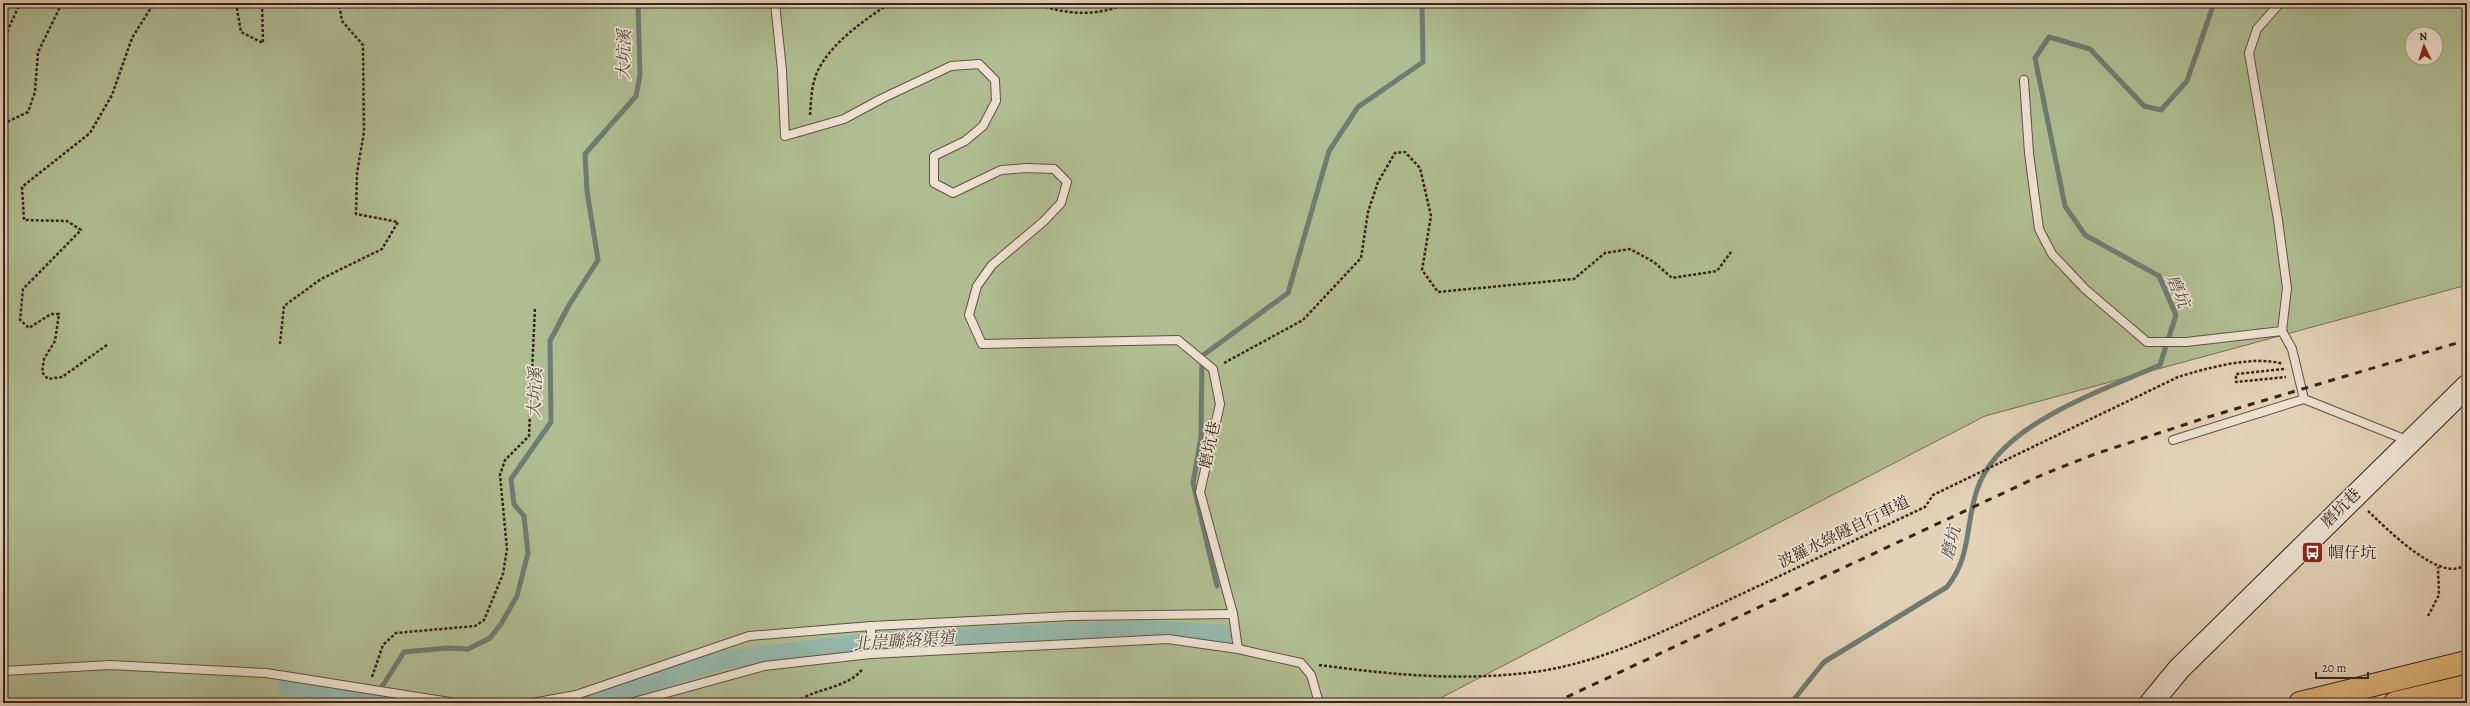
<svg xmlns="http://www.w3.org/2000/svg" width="2470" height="706" font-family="Alegreya,'Noto Serif TC',serif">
	<rect width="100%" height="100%" fill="#e4d2b8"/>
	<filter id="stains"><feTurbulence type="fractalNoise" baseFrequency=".005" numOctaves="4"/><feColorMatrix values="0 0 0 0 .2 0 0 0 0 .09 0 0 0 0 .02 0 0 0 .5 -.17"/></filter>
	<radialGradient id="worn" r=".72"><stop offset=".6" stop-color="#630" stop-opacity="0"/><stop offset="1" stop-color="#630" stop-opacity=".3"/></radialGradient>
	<!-- green -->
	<path fill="#b0bd92" stroke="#737056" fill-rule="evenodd" d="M3,3H2467V285L1985,416L1431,703H3ZM2412,34H2436V58H2412Z"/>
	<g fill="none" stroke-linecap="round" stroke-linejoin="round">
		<!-- stream -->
		<g stroke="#6f7c72" stroke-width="5">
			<path d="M1217,586L1193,483L1201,437L1202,356L1288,293L1329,151L1358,107L1423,62L1422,3"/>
			<path d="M365,703L376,696L404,652L447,648L468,649L490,638L501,624L517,596L528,553L524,516L514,504L511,479L551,422L550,341L569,305L598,260L587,191L585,154L636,96L640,75L638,3"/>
			<path d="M1791,703L1824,662L1947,587C1972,555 1965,525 1977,490C1998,424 2102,391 2160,365L2176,315L2159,276L2085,235L2065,206L2035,58L2049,37L2090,49L2144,106L2161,110L2187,81L2214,3"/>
		</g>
		<!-- canal -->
		<g stroke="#95b8ac" stroke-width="18">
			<path d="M286,686L385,703"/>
			<path d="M589,703L722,660L888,640L1141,629L1226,634"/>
		</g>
		<defs>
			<g id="lane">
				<path d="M775,3L782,70L785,136L844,119L883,98L951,66L979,64L995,80L996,101L983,126L965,141L934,156V183L953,193L1001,170L1027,168L1054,169L1067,182L1061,203L1044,221L992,265L977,286L969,315L982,344L1178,340L1213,369L1220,404L1200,492L1233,614L1238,649"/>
				<path d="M2280,3L2257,29L2249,53L2278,220L2287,288L2282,331L2292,349L2304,399L2409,441"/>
				<path d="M2024,80L2029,153L2039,229L2052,254L2085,289L2147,342H2186L2282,331"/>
				<path d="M2173,440L2304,399"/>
				<path d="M871,626V654"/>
				<path d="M3,671L110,665L266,673L456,703"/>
				<path d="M532,703L576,695L749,636L871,626L1072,616L1233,614"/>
				<path d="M630,703L764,666L871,654L1168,639L1238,649L1301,663L1311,675L1319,703"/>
			</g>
			<path id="secondary" d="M2151,703L2179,669L2467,386"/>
			<g id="primary">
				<path d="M2300,703L2467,662"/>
				<path d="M2395,703L2467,686"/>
			</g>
		</defs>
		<!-- lane casing -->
		<use href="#lane" stroke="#624f42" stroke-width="10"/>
		<!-- secondary casing -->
		<use href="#secondary" stroke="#36231b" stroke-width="24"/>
		<!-- primary casing -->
		<use href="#primary" stroke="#36231b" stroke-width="24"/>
		<!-- path -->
		<g stroke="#36231b" stroke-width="2.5" stroke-dasharray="3 2" stroke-linecap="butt">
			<path d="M236,3L241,32L263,43L262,3"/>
			<path d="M1036,3C1062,15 1101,17 1126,3"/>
			<path d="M3,41L20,3"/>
			<path d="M810,115C811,104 811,92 814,81C823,48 863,21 890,3"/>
			<path d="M3,124L28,112L35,92L38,52L62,3"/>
			<path d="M280,344L284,306L321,279L382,249L398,222L356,214L357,173L364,132L363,45L342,21L339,3"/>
			<path d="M107,345L62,377L48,379L42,372L44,359L55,341L59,314H51L29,328L20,320L23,289L81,230L67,221L24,220L22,187L90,133L112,95L132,38L154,3"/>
			<path d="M1224,363L1303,320L1361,258L1368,212L1378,182L1395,153L1405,152L1420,168L1431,216L1422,270L1438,292L1574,279L1605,253L1630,249L1654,262L1672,278L1717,271L1731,252"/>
			<path d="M2284,369L2236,374V382L2286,377"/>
			<path d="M2368,511C2384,526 2444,588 2467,563"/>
			<path d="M2428,616L2439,595L2438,567"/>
			<path d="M1319,665C1394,675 1465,682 1541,671C1609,660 1671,628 1733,598C1797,568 1861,537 1925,507L1933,495L2178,377C2207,368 2254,355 2283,364"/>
			<path d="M372,677L383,645L396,633L475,626L484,620L503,574L507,549L500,475L505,460L529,436L535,307"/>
			<path d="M798,703C805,690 850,689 863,668"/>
		</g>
		<!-- lane -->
		<use href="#lane" stroke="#ede2d1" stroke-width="8"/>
		<!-- secondary -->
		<use href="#secondary" stroke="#ede2d1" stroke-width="22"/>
		<!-- primary -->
		<use href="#primary" stroke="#e2b97c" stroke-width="22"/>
		<!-- rail -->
		<path stroke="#36231b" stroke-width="3" stroke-dasharray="7 7" stroke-linecap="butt" d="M1554,703L2044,474L2095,454L2205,418L2467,340"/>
	</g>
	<!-- icons -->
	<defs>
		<symbol id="bus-square" viewBox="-11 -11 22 22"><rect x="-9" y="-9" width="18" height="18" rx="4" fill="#8f2418" stroke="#ede2d1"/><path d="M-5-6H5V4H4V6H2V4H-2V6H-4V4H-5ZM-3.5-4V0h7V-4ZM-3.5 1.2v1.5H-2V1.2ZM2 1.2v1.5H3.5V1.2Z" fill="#fff"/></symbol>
	</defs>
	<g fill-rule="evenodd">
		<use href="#bus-square" x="2300" y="540" width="25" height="25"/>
	</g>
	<g text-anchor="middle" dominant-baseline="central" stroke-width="3.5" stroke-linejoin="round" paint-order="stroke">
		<!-- street labels -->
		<g font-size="16" fill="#36231b" stroke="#ede2d1">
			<text transform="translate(1210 445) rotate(-78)">磨坑巷</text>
			<text transform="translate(2341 508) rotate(-45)">磨坑巷</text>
			<text transform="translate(1844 532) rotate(-26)">波羅水綠隧自行車道</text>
		</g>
		<!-- poi labels -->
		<g font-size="16" fill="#36231b" stroke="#ede2d1" text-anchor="start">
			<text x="2328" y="553">帽仔坑</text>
		</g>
		<!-- water labels -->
		<g font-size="17" font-style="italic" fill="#4e483f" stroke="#ede2d1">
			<text transform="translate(624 55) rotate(-89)">大坑溪</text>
			<text transform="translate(2178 291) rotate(67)">磨坑</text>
			<text transform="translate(535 393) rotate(-88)">大坑溪</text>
			<text transform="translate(1951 543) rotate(-76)">磨坑</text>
			<text transform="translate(904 641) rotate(-4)">北岸聯絡渠道</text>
		</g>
	</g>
	<!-- margin -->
	<rect width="2470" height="706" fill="none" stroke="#e4d2b8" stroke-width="16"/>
	<rect x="4" y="4" width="2462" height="698" fill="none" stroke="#36231b" stroke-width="2"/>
	<rect x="8" y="8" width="2454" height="690" fill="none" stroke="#36231b"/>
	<!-- north arrow -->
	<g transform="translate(2424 46) rotate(356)"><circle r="19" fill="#ede2d1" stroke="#a49688"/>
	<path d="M0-3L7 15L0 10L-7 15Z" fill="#8f2418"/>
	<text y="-6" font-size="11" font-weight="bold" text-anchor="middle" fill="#36231b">N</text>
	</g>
	<!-- scale -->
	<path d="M2316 672v6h52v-6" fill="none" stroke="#36231b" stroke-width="2"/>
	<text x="2322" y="672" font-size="12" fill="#36231b" stroke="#ede2d1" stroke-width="3" paint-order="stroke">20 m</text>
	<rect width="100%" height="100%" filter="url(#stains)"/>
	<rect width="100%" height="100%" fill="url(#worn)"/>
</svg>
